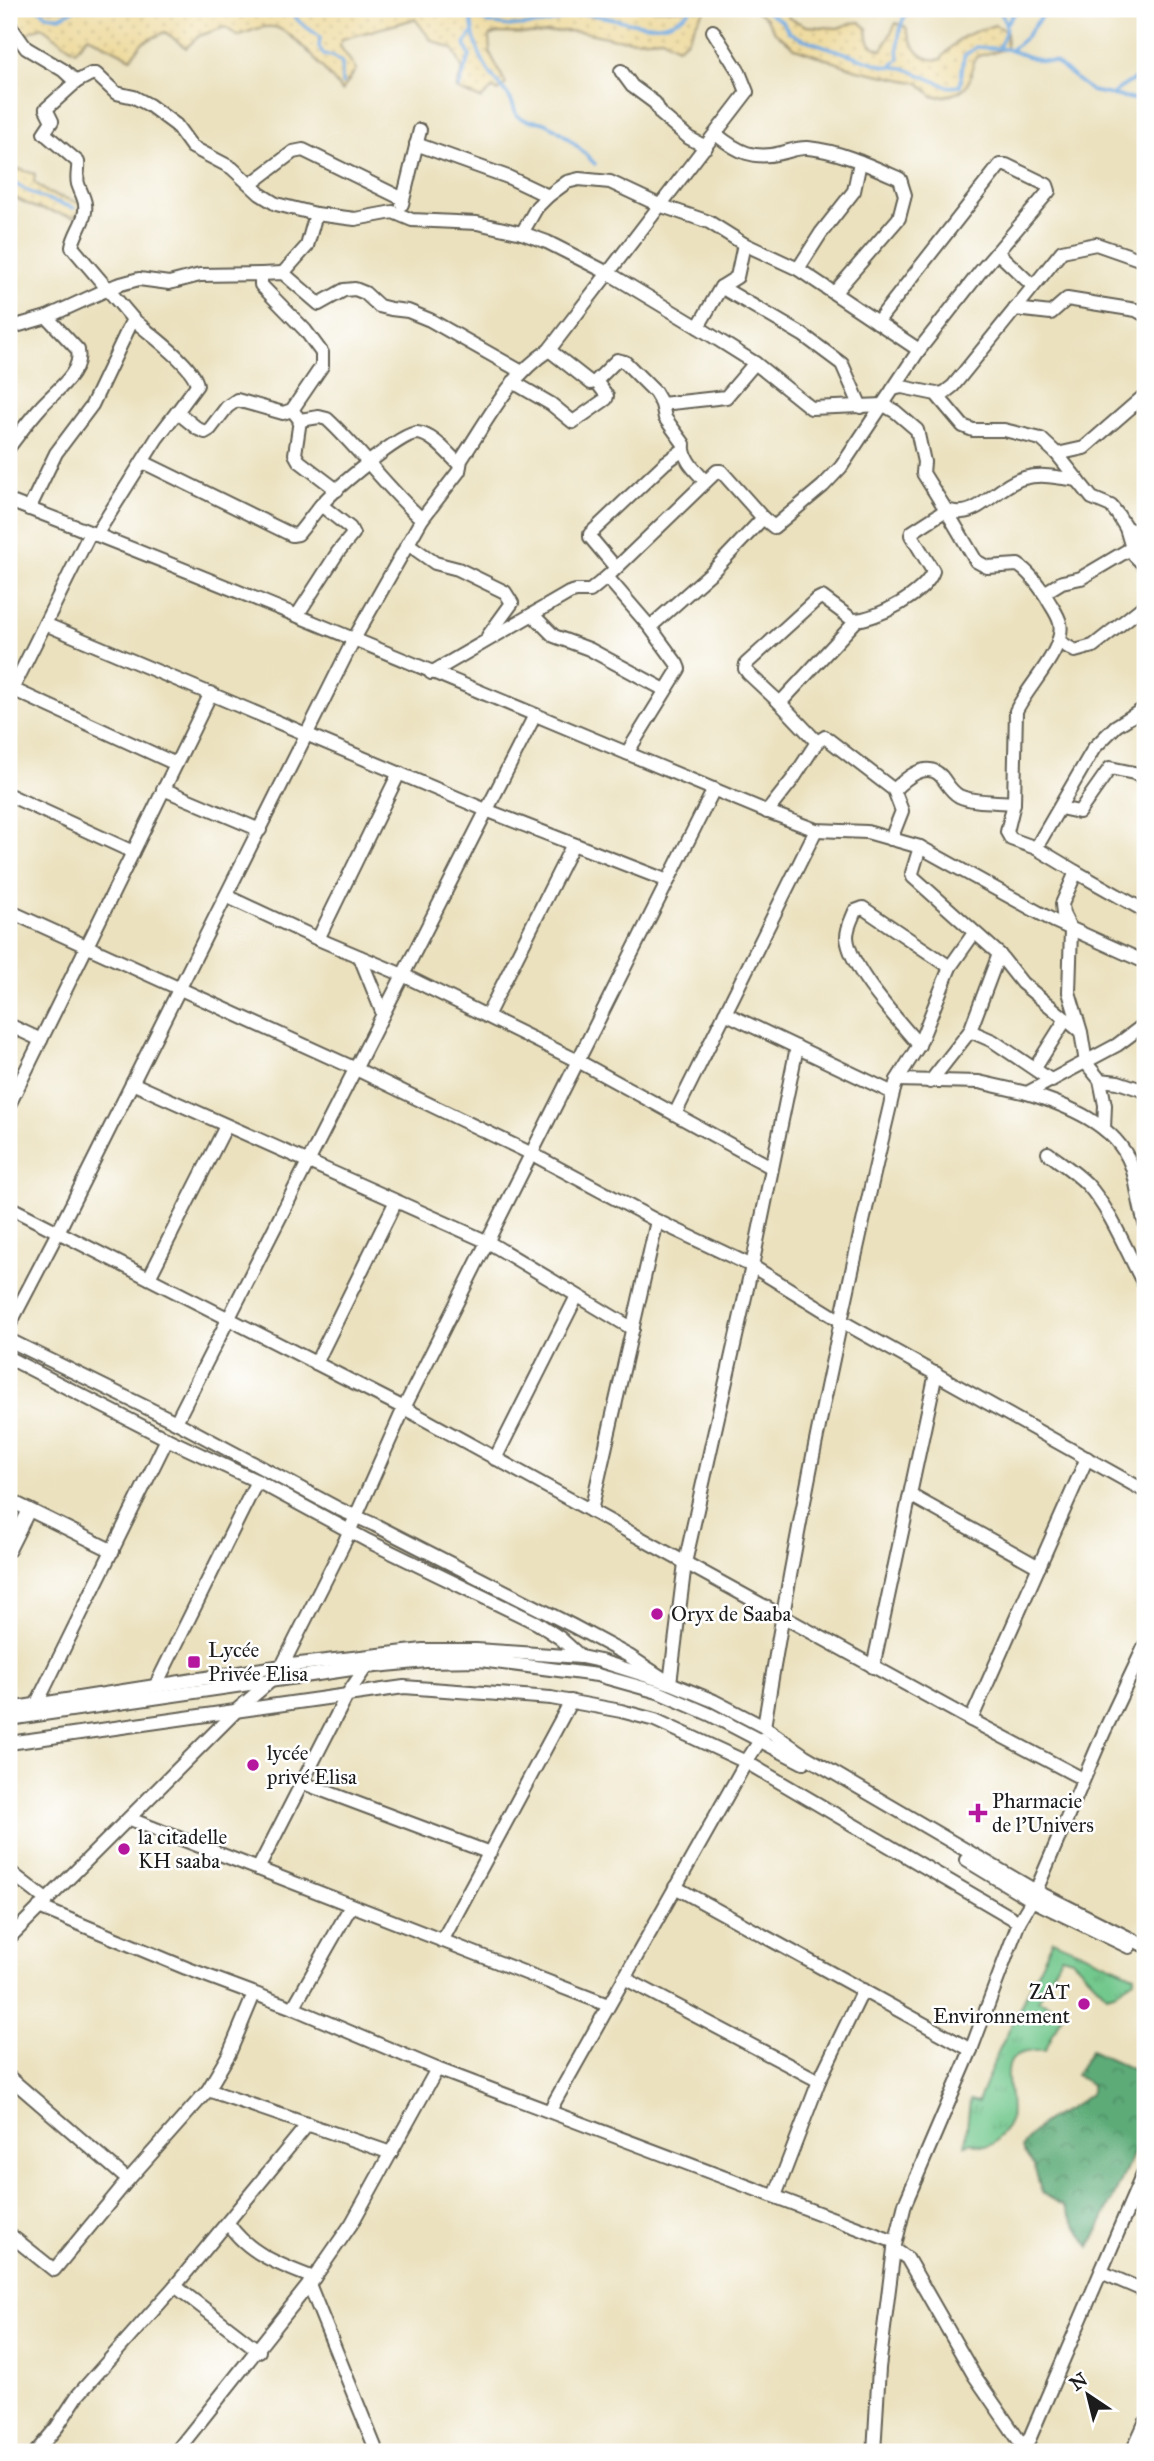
<svg xmlns="http://www.w3.org/2000/svg" width="1154" height="2461" font-family="'IM FELL Great Primer',serif">
	<defs>
		<pattern id="grass-tufts" width="24" height="20" patternUnits="userSpaceOnUse" patternTransform="scale(1.75)"><rect width="24" height="20" fill="#72c88d"/><path d="M3 7l-1-3M5 7V3M7 7l1-3M15 17l-1-3M17 17v-4M19 17l1-3" fill="none" stroke="#62ab79"/></pattern>
		<pattern id="forest-crowns" width="20" height="18" patternUnits="userSpaceOnUse" patternTransform="scale(1.75)"><rect width="20" height="18" fill="#5dac78"/><path d="M2 6a3 3 0 1 1 6 0M12 15a3 3 0 1 1 6 0" fill="none" stroke="#4c8b62"/></pattern>
		<pattern id="sand-dots" width="8" height="8" patternUnits="userSpaceOnUse" patternTransform="scale(1.75)"><rect width="8" height="8" fill="#eeda9e"/><path d="M2 2h.1M6 6h.1" fill="none" stroke="#ccba88" stroke-width="1.8" stroke-linecap="round"/></pattern>
	</defs>
	<rect width="100%" height="100%" fill="#fff"/>
	<filter id="ink" filterUnits="userSpaceOnUse"><feTurbulence type="fractalNoise" baseFrequency=".0143" numOctaves="2"/><feDisplacementMap in="SourceGraphic" scale="14" xChannelSelector="R" yChannelSelector="G"/><feConvolveMatrix kernelMatrix="1 2 1 2 8 2 1 2 1" color-interpolation-filters="sRGB"/></filter>
	<filter id="wash" filterUnits="userSpaceOnUse"><feTurbulence type="fractalNoise" baseFrequency=".00686" numOctaves="4" result="noise"/><feDisplacementMap in="SourceGraphic" scale="28" xChannelSelector="R" yChannelSelector="G"/><feGaussianBlur stdDeviation="1.57" result="paint"/><feColorMatrix in="noise" values="0 0 0 0 0 0 0 0 0 0 0 0 0 0 0 0 0 1.4 0 .05"/><feComposite in="paint" operator="in"/></filter>
	<g filter="url(#wash)">
		<rect width="100%" height="100%" fill="#ebe1be"/>
		<!-- grass -->
		<path fill="url(#grass-tufts)" stroke="#477254" stroke-width="2" d="M1053,1940L1134,1975V1980L1114,1993L1107,1995L1072,1959L1061,1956L1038,2000L1064,2011L1045,2051C987,2048 1016,2088 1010,2120C1009,2127 1002,2133 998,2138C990,2150 982,2146 970,2142L965,2145L970,2100L978,2102L998,2052Z"/>
		<!-- forest -->
		<path fill="url(#forest-crowns)" stroke="#3c644a" stroke-width="2" d="M1091,2050L1145,2075V2129L1090,2248L1064,2206L1042,2193L1034,2166L1023,2151L1022,2147C1043,2114 1063,2116 1091,2094V2085L1076,2075Z"/>
		<!-- sand -->
		<g fill="url(#sand-dots)" stroke="#857b5d" stroke-width="2">
			<path d="M12,9H507L506,13L509,15L532,9H707C692,20 695,39 677,47L662,38L637,40L615,39L584,32L564,31L537,34L498,33L489,36L490,53L506,84L498,91L492,89L481,99L456,89L463,69L453,49L431,40L415,19L342,39L340,46L356,69L342,91C327,73 300,39 280,29C267,23 250,31 238,36L225,27L199,36L186,48L165,32L142,43L131,58L88,36L75,51L42,27L31,31L25,38L15,20Z"/>
			<path d="M753,9H792L789,11V18L806,26L838,28L851,23L860,22L867,28C868,42 868,46 882,50L896,23L906,27C911,45 920,63 941,59C961,34 965,35 995,25L1007,32L1006,49L978,56L973,61C972,89 960,96 934,97L919,83L857,70L795,48L775,32L766,18Z"/>
			<path d="M9,166L35,174L34,182L48,193L84,204L75,217L36,208L9,195Z"/>
		</g>
		<g fill="none" stroke-linecap="round" stroke-linejoin="round">
			<!-- stream -->
			<g stroke="#70aae0" stroke-width="3.5">
				<path d="M39,9L47,15L60,17L76,9"/>
				<path d="M290,9C299,26 307,26 320,37L319,47L324,55L333,56L342,63V84"/>
				<path d="M465,9C488,29 518,28 547,23C558,21 568,15 578,14C617,13 659,43 691,9"/>
				<path d="M762,9L783,22L789,32L800,38L884,66L904,68L949,87L960,86L964,56L976,47L1006,49L1038,60L1055,62L1091,91L1133,99L1145,98"/>
				<path d="M996,9C1011,21 1006,32 999,48"/>
				<path d="M471,14C472,37 479,58 493,77C504,91 512,96 516,115C531,125 534,118 547,124C561,130 585,153 595,164"/>
				<path d="M1007,22L1018,9"/>
				<path d="M488,23L500,9"/>
				<path d="M1011,50L1025,38L1047,9"/>
				<path d="M891,66L899,59C897,43 899,22 909,9"/>
				<path d="M459,87C464,76 464,66 470,57L465,44L472,33"/>
				<path d="M1113,94C1123,84 1135,81 1145,72"/>
				<path d="M9,181L40,197L74,208"/>
			</g>
		</g>
	</g>
	<g filter="url(#ink)">
		<g fill="none" stroke-linecap="round" stroke-linejoin="round">
			<defs>
				<g id="minor">
					<path d="M9,24L26,48L63,70L76,82L91,74H96L116,93L134,97L149,105L176,125L192,147L232,168L260,194L276,204L316,214L355,219L393,212L412,220L477,223L522,233L547,242L610,274L698,327L755,363L811,408L884,405L896,412L917,430L924,462L923,473L946,510C951,511 957,513 962,512C982,511 1002,483 1024,478C1042,473 1060,478 1078,480"/>
					<path d="M621,71L632,86L655,103L661,114L689,138L706,147"/>
					<path d="M717,135C738,152 754,160 781,153C790,151 799,147 808,148C840,151 871,166 900,179L905,195L899,218L835,292"/>
					<path d="M416,144L508,177L548,196"/>
					<path d="M251,184L293,152L303,150L403,199"/>
					<path d="M402,204L420,130"/>
					<path d="M522,233L537,207L548,196L567,182L579,179L610,182L659,205L709,222L744,244L798,269L919,350"/>
					<path d="M744,244L737,277L721,287L803,335L842,364L861,407"/>
					<path d="M997,252L1033,286"/>
					<path d="M798,269L821,233L854,191L860,162"/>
					<path d="M283,273L307,246L316,214"/>
					<path d="M261,274L283,273L319,304L344,290L355,289L365,293L379,306L391,309L408,311L430,320L522,372"/>
					<path d="M1015,309L1051,313L1067,299L1136,310L1145,315"/>
					<path d="M133,319C148,333 194,365 197,385L177,412"/>
					<path d="M698,327L721,287"/>
					<path d="M9,328L47,317L117,285L139,279L169,283L200,275L261,274V285L305,330L322,353V366L292,410L283,413L237,400L227,407L210,429L205,432L198,429L177,412L157,438L96,535"/>
					<path d="M549,350L591,383L596,381L617,360L625,362L655,392L662,404L665,418L684,444C682,459 696,471 705,481"/>
					<path d="M513,382L551,404L573,422L606,399L607,396L596,381"/>
					<path d="M893,389L902,387L936,394L963,426L973,430H1004L1041,439L1057,454L1092,498L1111,506L1118,515L1126,528L1134,555L1145,566"/>
					<path d="M936,394L944,393L953,386L1062,251L1096,244L1139,259L1145,258"/>
					<path d="M662,404L726,397L755,363"/>
					<path d="M292,410L300,420L319,417L327,419C361,450 387,489 422,519"/>
					<path d="M300,420L295,454L299,461L337,490"/>
					<path d="M9,447C19,434 29,420 40,408C53,392 83,374 78,350L47,317"/>
					<path d="M1057,454L1084,448L1145,395"/>
					<path d="M143,462L292,535L298,534C306,525 313,514 321,505C334,490 400,433 417,433C433,434 449,455 460,465"/>
					<path d="M9,501C263,598 514,707 766,811L816,830L867,832L920,847L1054,921L1145,962"/>
					<path d="M29,509L56,453L92,405L133,319L72,247C74,235 81,227 84,216C88,203 82,196 78,184C76,177 79,169 78,162L44,133L52,121L46,109L76,82"/>
					<path d="M1126,528L1145,535"/>
					<path d="M408,544L435,563L458,569L505,592L512,603L488,636"/>
					<path d="M616,568L590,537V534L665,463L683,450"/>
					<path d="M607,577L717,471H721L763,518"/>
					<path d="M1044,593L1062,582L1081,578L1130,549"/>
					<path d="M298,614L338,552L353,534L350,528L321,505"/>
					<path d="M533,615L554,636L589,649L665,690"/>
					<path d="M45,624L486,810L668,881"/>
					<path d="M1058,641L1075,651L1093,646L1145,605"/>
					<path d="M431,673L569,593L576,591H590L607,577L650,627L713,571L763,518L774,527L823,486L841,467L919,350L980,272L1049,191L1047,185L1006,165H1000L877,322"/>
					<path d="M12,689L176,764"/>
					<path d="M9,696L90,533"/>
					<path d="M780,703L857,620"/>
					<path d="M817,742L780,703L748,673L745,669L746,664L816,600L822,597L853,620C877,620 926,593 933,571L911,535L912,532L946,510L976,561L987,567L1018,565C1029,572 1040,587 1047,598C1051,606 1058,614 1060,623C1066,649 1027,687 1016,711L1014,803L1007,832L1011,839L1036,848L1076,872L1062,904L1063,914L1071,930L1069,992L1081,1032L1086,1063L1100,1080L1105,1105L1104,1129"/>
					<path d="M627,753L679,669L677,664L650,627"/>
					<path d="M163,789L260,830"/>
					<path d="M894,790C905,779 926,760 941,776C947,783 950,791 959,796C974,803 997,801 1014,803"/>
					<path d="M9,795L133,852"/>
					<path d="M1060,808L1079,812L1110,768L1134,773L1145,779"/>
					<path d="M767,812L793,779L817,742L825,737L894,790L902,811L891,839"/>
					<path d="M920,847L912,873L913,877L999,954L1022,983L1080,1031"/>
					<path d="M1036,848L1094,748L1116,726L1145,708"/>
					<path d="M1076,872L1145,911"/>
					<path d="M226,896L318,939L403,975L578,1061L771,1167"/>
					<path d="M9,911L356,1069L532,1154L657,1221L752,1266L841,1321L1145,1491"/>
					<path d="M318,939L399,773"/>
					<path d="M360,957L383,1014"/>
					<path d="M725,1013L893,1093"/>
					<path d="M487,1016L573,844"/>
					<path d="M9,1025L41,1040"/>
					<path d="M970,1031L993,1041L1052,1081"/>
					<path d="M919,1045C898,1020 849,968 847,937C847,927 852,919 855,911L863,908L950,967"/>
					<path d="M1035,1068L1066,1019"/>
					<path d="M897,1080L979,1082L1027,1093L1117,1045L1145,1024"/>
					<path d="M1100,1080L1118,1082L1145,1091"/>
					<path d="M930,1082L970,1031L999,954"/>
					<path d="M132,1083L488,1242L633,1329"/>
					<path d="M1027,1093C1066,1105 1116,1124 1131,1165C1138,1183 1138,1204 1145,1223"/>
					<path d="M9,1105L211,693"/>
					<path d="M675,1114L816,830"/>
					<path d="M1048,1153C1061,1163 1075,1172 1087,1184C1112,1212 1127,1253 1145,1286"/>
					<path d="M9,1207L404,1408L971,1720L1083,1779"/>
					<path d="M149,1278L226,1126"/>
					<path d="M9,1326L58,1232L354,639L422,519L459,471L461,460C487,421 509,376 549,350L747,92L739,72L713,31"/>
					<path d="M9,1340L176,1422L339,1509L375,1525L573,1626L629,1656L670,1683L685,1563L752,1266L797,1047"/>
					<path d="M9,1358L167,1439L257,1481L368,1541L537,1623L560,1638L581,1657"/>
					<path d="M316,1363L395,1203"/>
					<path d="M176,1422L535,715"/>
					<path d="M495,1459L577,1296"/>
					<path d="M910,1495L1039,1567"/>
					<path d="M9,1500L113,1551"/>
					<path d="M591,1511L657,1221"/>
					<path d="M9,1550L29,1510"/>
					<path d="M873,1667L936,1373"/>
					<path d="M156,1685L257,1481"/>
					<path d="M36,1705L167,1439"/>
					<path d="M9,1709L282,1666L423,1650H476L581,1657L600,1661L670,1683L714,1701L764,1727L805,1756L1034,1890L1145,1946"/>
					<path d="M9,1719L366,1667L426,1661L480,1660L597,1675L658,1692L711,1715L803,1763"/>
					<path d="M971,1720L1087,1458"/>
					<path d="M764,1727C798,1514 843,1302 893,1093L897,1080L919,1045L950,967L974,933"/>
					<path d="M9,1743L404,1687L551,1698L621,1711L655,1720L746,1762L1019,1922"/>
					<path d="M303,1783L490,1853"/>
					<path d="M130,1819L608,2005"/>
					<path d="M966,1860L1032,1900L1129,1947"/>
					<path d="M258,1869L347,1695L366,1667"/>
					<path d="M9,1871L45,1899"/>
					<path d="M675,1887L971,2050"/>
					<path d="M39,1907L186,1968L293,2008L437,2069L895,2242"/>
					<path d="M9,1938L238,1709L273,1679L282,1666L345,1541L404,1408L714,789"/>
					<path d="M442,1941L571,1701"/>
					<path d="M624,1978L819,2081"/>
					<path d="M293,2008L351,1906"/>
					<path d="M9,2077L128,2180"/>
					<path d="M208,2090L391,2153"/>
					<path d="M550,2110L746,1762L761,1739"/>
					<path d="M775,2196L819,2081L863,1990"/>
					<path d="M228,2223C247,2253 282,2266 314,2278"/>
					<path d="M9,2234L54,2270L128,2180L208,2090L229,2054L254,1994"/>
					<path d="M894,2249L907,2258L974,2375L1027,2452"/>
					<path d="M1101,2272L1145,2291"/>
					<path d="M309,2284L377,2452"/>
					<path d="M175,2286L259,2351"/>
					<path d="M1025,2449L1145,2169"/>
					<path d="M36,2452L57,2427L78,2395L175,2286L308,2124"/>
					<path d="M176,2452L314,2278L352,2223L437,2069"/>
					<path d="M874,2452L879,2368L894,2249L905,2204L971,2050L1019,1922L1032,1900L1104,1732L1145,1645"/>
					<path d="M1132,2452L1145,2423"/>
				</g>
			</defs>
			<!-- minor casing -->
			<use href="#minor" stroke="#646155" stroke-width="16"/>
			<!-- minor -->
			<use href="#minor" stroke="#fff" stroke-width="12"/>
		</g>
	</g>
	<!-- markers -->
	<g fill="#b5179e" stroke="#fff" stroke-width="2.5">
		<circle cx="657" cy="1614" r="7"/>
		<rect x="187" y="1655" width="14" height="14" rx="3.5"/>
		<circle cx="253" cy="1765" r="7"/>
		<path d="M974.5 1802.5h7v7h7v7h-7v7h-7v-7h-7v-7h7z"/>
		<circle cx="124" cy="1849" r="7"/>
		<circle cx="1084" cy="2004" r="7"/>
	</g>
	<g text-anchor="middle" dominant-baseline="central" stroke-width="5" stroke-linejoin="round" paint-order="stroke">
		<!-- poi labels -->
		<g font-size="21" fill="#1c1c1c" stroke="#fff" text-anchor="start">
			<text x="671" y="1614">Oryx de Saaba</text>
			<text x="208" y="1650">Lycée<tspan x="208" dy="24">Privée Elisa</tspan></text>
			<text x="267" y="1753">lycée<tspan x="267" dy="24">privé Elisa</tspan></text>
			<text x="992" y="1801">Pharmacie<tspan x="992" dy="24">de l'Univers</tspan></text>
			<text x="138" y="1837">la citadelle<tspan x="138" dy="24">KH saaba</tspan></text>
			<text x="1070" y="1992" text-anchor="end">ZAT<tspan x="1070" dy="24">Environnement</tspan></text>
		</g>
	</g>
	<!-- margin -->
	<rect width="1154" height="2461" fill="none" stroke="#fff" stroke-width="35"/>
	<!-- north arrow -->
	<g transform="translate(1088 2395) rotate(325)" stroke="#ffffff" stroke-width="5" paint-order="stroke">
	<path d="M0-5L12 26L0 18L-12 26Z" fill="#1c1c1c"/>
	<text y="-10" font-size="19" font-weight="bold" text-anchor="middle" fill="#1c1c1c">N</text>
	</g>
</svg>
